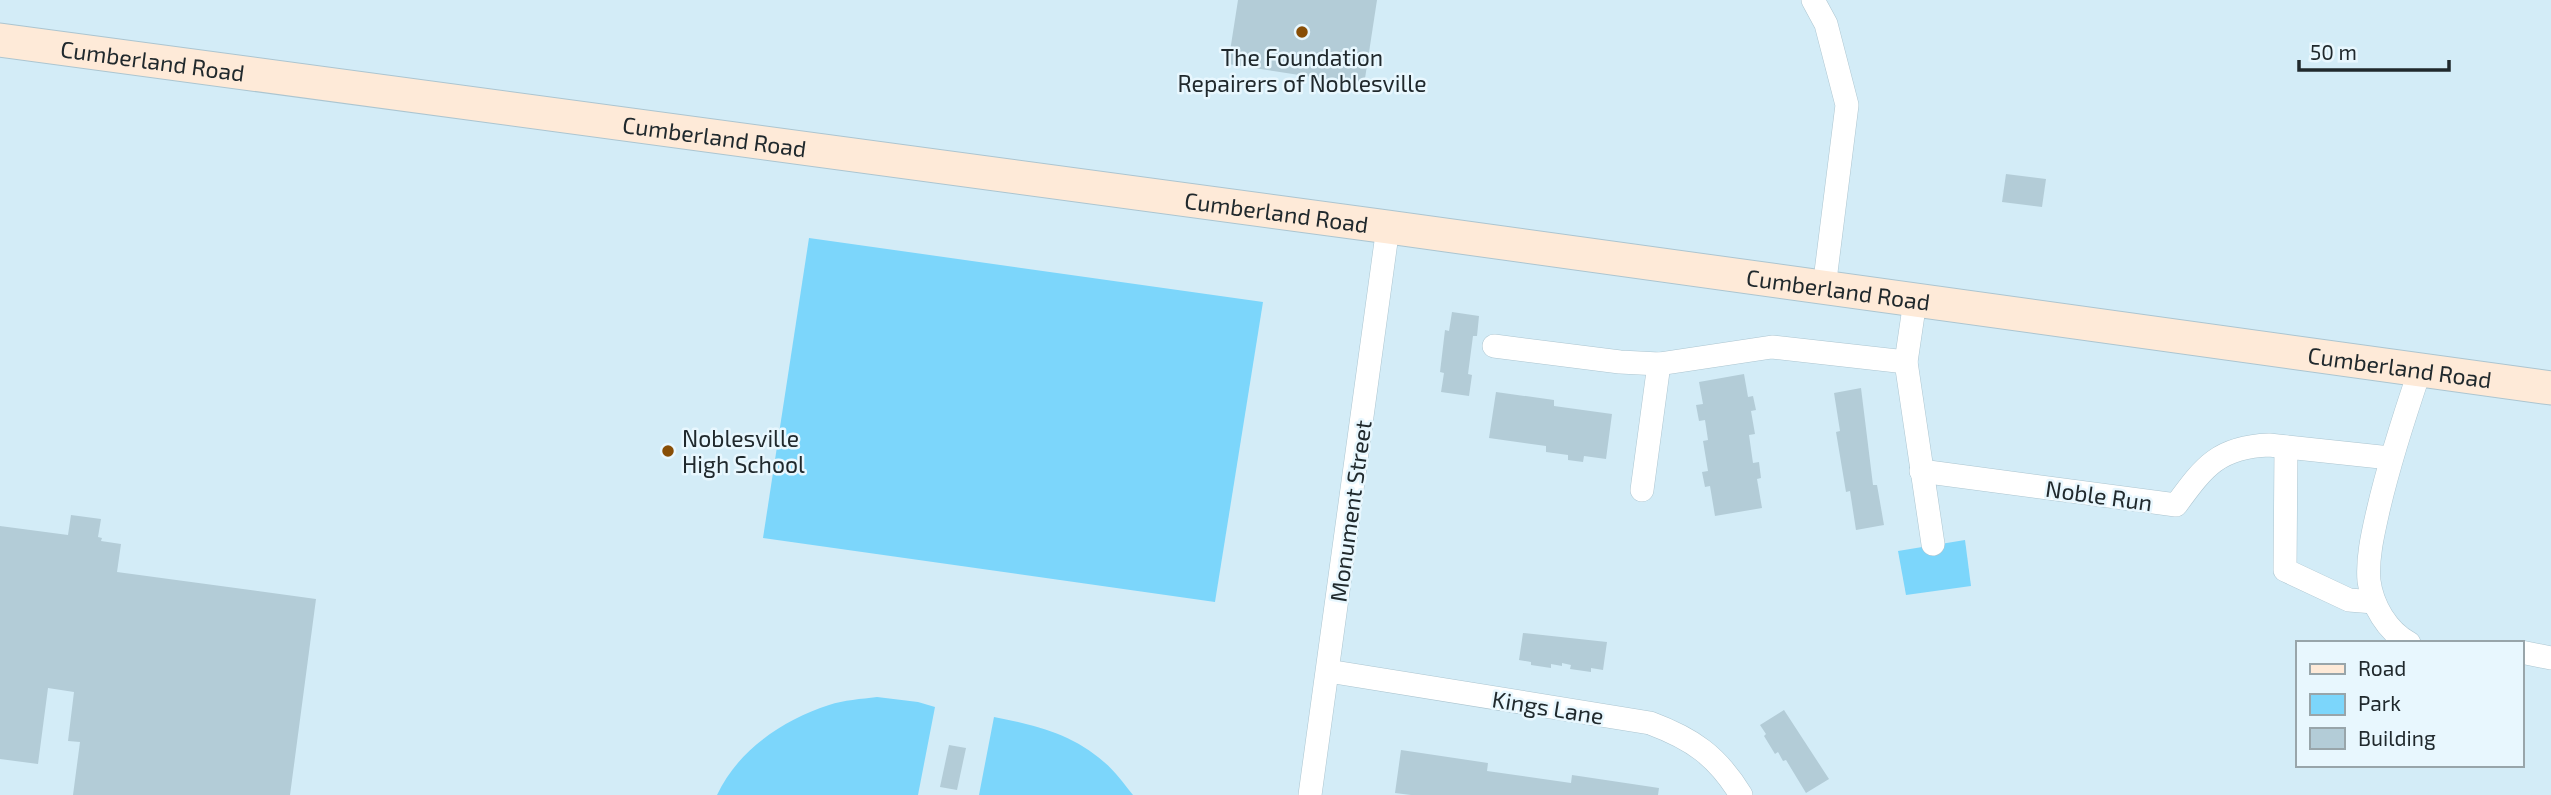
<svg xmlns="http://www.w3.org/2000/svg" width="2551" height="795" font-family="'Exo 2',sans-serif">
	<rect width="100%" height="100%" fill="#d3ecf7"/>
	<!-- green -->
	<g fill="#7cd6fb">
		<path d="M809,238L1263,302L1215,602L763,538Z"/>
		<path d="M1965,540L1971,586L1906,595L1898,551Z"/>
		<path d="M877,697L918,702L935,707L918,795H717C738,750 783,720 829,705C844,700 861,699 877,697Z"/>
		<path d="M994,717C1035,725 1072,734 1104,762C1115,771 1124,784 1133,795H979Z"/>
	</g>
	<!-- building -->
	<g fill="#b3ccd7">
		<path d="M1238,0H1377L1364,85L1228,64Z"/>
		<path d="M2006,174L2046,179L2042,207L2002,202Z"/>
		<path d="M1452,312L1479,316L1477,336H1473L1468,374L1472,375L1469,396L1441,392L1444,373L1440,372L1445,330L1449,331Z"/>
		<path d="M1744,374L1748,397L1753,396L1756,410L1751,411L1755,434L1749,435L1753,463L1759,462L1761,478L1757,479L1762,508L1715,516L1710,486L1705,487L1702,472L1708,471L1703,441L1708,440L1705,420L1699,421L1696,405L1703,404L1699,382Z"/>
		<path d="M1861,388L1873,485H1877L1884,525L1856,530L1850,491L1846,492L1836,432L1840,431L1834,393Z"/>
		<path d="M1496,392L1554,400V406L1612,414L1606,459L1584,456L1583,462L1568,460V455L1546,452V446L1489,438Z"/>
		<path d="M71,515L101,519L98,537L102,538L101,541L121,544L117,572L316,599L290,795H73L80,742L68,741L74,692L48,688L38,764L0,759V526L68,535Z"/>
		<path d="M1523,633L1607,642L1603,670L1591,668V672L1570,669L1571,665L1562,663V666L1551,664V668L1531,665V662L1519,660Z"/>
		<path d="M1784,710L1829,779L1806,793L1786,760L1783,761L1778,752L1775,754L1764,736L1766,734L1760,725Z"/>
		<path d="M949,745L966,748L957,790L940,787Z"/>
		<path d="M1401,750L1488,763L1487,771L1571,783L1572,775L1659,788L1658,795H1411L1395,793Z"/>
	</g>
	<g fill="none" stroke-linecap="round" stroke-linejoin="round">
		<defs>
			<g id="street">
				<path d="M1813,0L1826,24L1847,105L1824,288"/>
				<path d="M1915,301L1906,362L1933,544"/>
				<path d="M1494,346L1620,362L1659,364L1772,347L1906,362"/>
				<path d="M2286,447L2285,570L2349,600L2374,602"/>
				<path d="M1921,471L2176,505C2204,467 2218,447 2269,445L2390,458"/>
				<path d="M1642,490L1659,364"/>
				<path d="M2409,643C2387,631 2372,605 2369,581C2367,558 2373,533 2378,511C2389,463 2404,417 2420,370"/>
				<path d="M2521,652L2551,658"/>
				<path d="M1328,671L1650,723C1693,739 1717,756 1741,795"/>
				<path d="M1310,795L1388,227"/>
			</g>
			<g id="secondary">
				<path id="s1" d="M0,40L1388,227L2551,388"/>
			</g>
		</defs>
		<!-- street casing -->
		<use href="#street" stroke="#acc5d0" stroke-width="24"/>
		<!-- secondary casing -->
		<use href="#secondary" stroke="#acc5d0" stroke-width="35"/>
		<!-- street -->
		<use href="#street" stroke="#fff" stroke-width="23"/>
		<!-- secondary -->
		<use href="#secondary" stroke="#feead8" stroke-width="33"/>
	</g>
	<!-- markers -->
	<g fill="#884e06" stroke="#e8f7fe" stroke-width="2.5">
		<circle cx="1302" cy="32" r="7"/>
		<circle cx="668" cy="451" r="7"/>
	</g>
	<g text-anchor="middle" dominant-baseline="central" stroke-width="5" stroke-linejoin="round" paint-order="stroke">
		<!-- poi labels -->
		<g font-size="23" fill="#20292d" stroke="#e8f7fe">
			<text x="1302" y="57">The Foundation<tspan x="1302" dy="26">Repairers of Noblesville</tspan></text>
			<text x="682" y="438" text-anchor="start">Noblesville<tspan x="682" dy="26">High School</tspan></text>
		</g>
		<!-- street labels -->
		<g font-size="23" fill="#20292d" stroke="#e8f7fe">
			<text stroke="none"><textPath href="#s1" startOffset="154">Cumberland Road</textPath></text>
			<text stroke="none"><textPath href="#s1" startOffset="721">Cumberland Road</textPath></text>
			<text stroke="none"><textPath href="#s1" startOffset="1288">Cumberland Road</textPath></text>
			<text stroke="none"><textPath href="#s1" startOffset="1855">Cumberland Road</textPath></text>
			<text stroke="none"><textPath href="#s1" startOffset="2422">Cumberland Road</textPath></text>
			<text transform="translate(2099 495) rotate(8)">Noble Run</text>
			<text transform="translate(1350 511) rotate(-82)">Monument Street</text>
			<text transform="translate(1548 707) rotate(9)">Kings Lane</text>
		</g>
	</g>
	<!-- legend -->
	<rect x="2296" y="641" width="228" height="126" fill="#e8f7fe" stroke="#98a5aa" stroke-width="2"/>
	<rect x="2310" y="664" width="35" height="10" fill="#feead8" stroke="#98a5aa" stroke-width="2"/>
	<text x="2358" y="676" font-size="21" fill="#20292d">Road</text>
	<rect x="2310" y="694" width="35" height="21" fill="#7cd6fb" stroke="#98a5aa" stroke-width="2"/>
	<text x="2358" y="711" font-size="21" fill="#20292d">Park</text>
	<rect x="2310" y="728" width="35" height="21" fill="#b3ccd7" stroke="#98a5aa" stroke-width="2"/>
	<text x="2358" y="746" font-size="21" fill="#20292d">Building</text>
	<!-- scale -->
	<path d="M2299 60v10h150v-10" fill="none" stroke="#20292d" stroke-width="3.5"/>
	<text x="2310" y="60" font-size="21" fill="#20292d" stroke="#e8f7fe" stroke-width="5" paint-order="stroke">50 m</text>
</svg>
